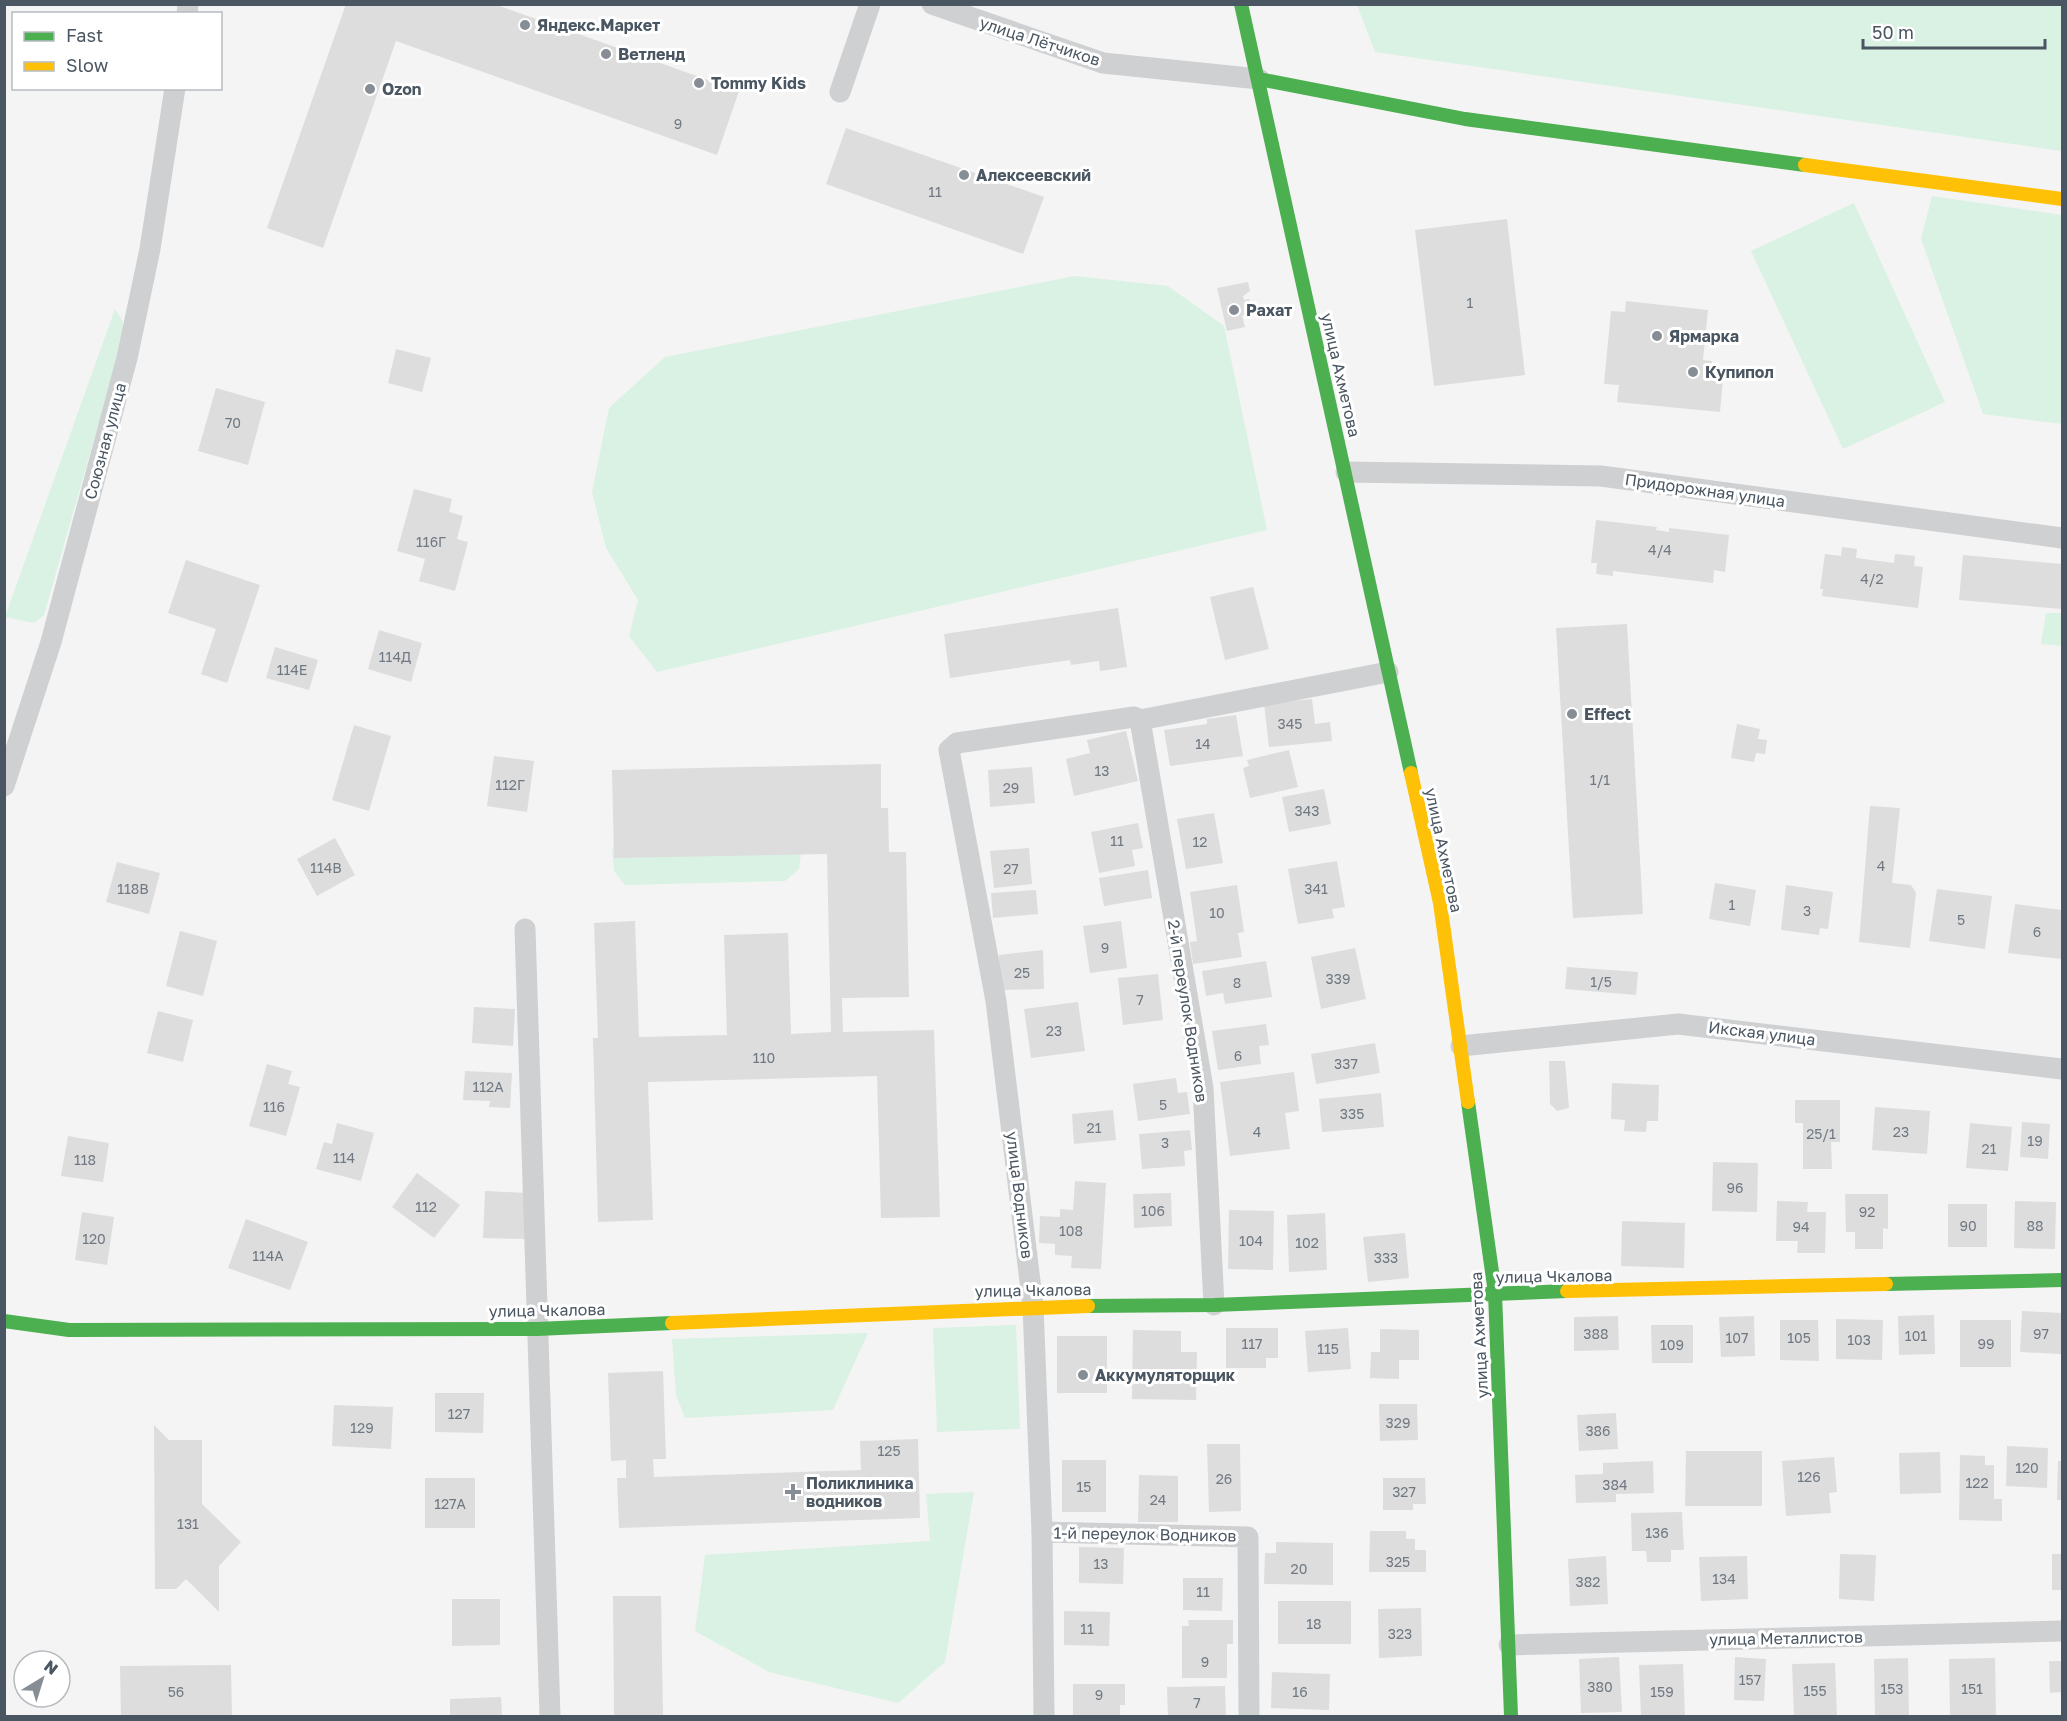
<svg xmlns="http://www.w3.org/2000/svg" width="2067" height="1721" font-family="'Golos Text',sans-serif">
	<rect width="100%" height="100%" fill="#f4f4f4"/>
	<!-- green -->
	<g fill="#d9f2e3">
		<path d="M1357,5H2062V151L1375,52Z"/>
		<path d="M1932,196L2062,215V424L1983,414L1921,239Z"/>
		<path d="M1854,203L1945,402L1843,449L1751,251Z"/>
		<path d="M1075,276L1168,286L1224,326L1267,530L657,672L629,636L638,600L606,548L592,492L609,408L665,357Z"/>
		<path d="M115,309L123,322L124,334L44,615L34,623L5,617Z"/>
		<path d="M2046,613H2062V646L2041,644Z"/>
		<path d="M802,845L799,869L785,881L625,885L614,871L612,849Z"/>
		<path d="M1016,1325L1020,1429L937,1432L933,1328Z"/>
		<path d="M868,1333L833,1410L685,1418L676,1395L672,1339Z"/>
		<path d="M974,1492L945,1662L898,1703L769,1672L695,1631L705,1555L930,1541L926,1494Z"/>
	</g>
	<!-- building -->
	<g fill="#ddddde">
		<path d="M346,4H494L739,91L717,155L396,41L323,248L267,228Z"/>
		<path d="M846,128L1044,197L1023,254L826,184Z"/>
		<path d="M1507,219L1525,375L1434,386L1415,230Z"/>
		<path d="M1248,282L1250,291L1243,296L1244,300L1249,299L1251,304L1245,306L1247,314L1242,316L1245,327L1227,331L1217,288Z"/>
		<path d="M1626,301L1708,310L1703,360L1712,361L1711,368L1724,369L1720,412L1617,402L1619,385L1604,384L1611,311L1625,312Z"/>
		<path d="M396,349L431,358L422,392L388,383Z"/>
		<path d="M216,388L265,402L248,465L198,451Z"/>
		<path d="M414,489L452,499L449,512L463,516L457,539L468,542L455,591L419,581L425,559L397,551Z"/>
		<path d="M1596,520L1657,527L1656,530L1669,532V528L1729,535L1725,572L1714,570L1713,583L1613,571V576L1596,574L1597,563H1591Z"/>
		<path d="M1842,547L1857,549L1856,558L1894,563L1895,554L1915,556L1914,566L1923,567L1918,608L1822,596L1823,589H1820L1825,554L1841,556Z"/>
		<path d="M1963,555L2062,564V609L1959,600Z"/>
		<path d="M186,560L260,585L227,683L201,674L216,629L168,613Z"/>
		<path d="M1253,587L1269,649L1225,660L1210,597Z"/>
		<path d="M1118,608L1127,667L1100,671L1099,661L1071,665L1070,660L950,678L944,634Z"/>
		<path d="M1627,624L1643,914L1573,918L1556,628Z"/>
		<path d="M379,630L422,643L411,682L368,669Z"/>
		<path d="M275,647L318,660L309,690L266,678Z"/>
		<path d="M1312,699L1315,724L1330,722L1332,741L1269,747L1264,704Z"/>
		<path d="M1236,715L1243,756L1170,766L1164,730L1207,724V719Z"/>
		<path d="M1737,724L1760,729L1758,739L1767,740L1765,754L1756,753L1754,762L1731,758Z"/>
		<path d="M354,725L391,736L369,811L332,800Z"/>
		<path d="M1126,731L1138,781L1074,796L1066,759L1090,753L1087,740Z"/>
		<path d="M1289,750L1298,787L1250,798L1243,768L1249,766L1247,760Z"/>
		<path d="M494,756L534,761L527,812L487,806Z"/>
		<path d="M881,764V808H888L889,852H906L909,997L842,998L843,1032L934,1030L940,1217L881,1218L877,1076L648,1082L653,1220L598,1222L593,1038H598L594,923L635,921L639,1037L727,1035L724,935L788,933L791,1034L831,1032L827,854L614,858L612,770Z"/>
		<path d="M1032,767L1035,803L990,807L988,770Z"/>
		<path d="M1324,789L1331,824L1289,832L1282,797Z"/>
		<path d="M1870,806L1900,808L1892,883L1911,885L1916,893L1910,948L1859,942Z"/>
		<path d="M1214,813L1223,863L1186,869L1177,819Z"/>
		<path d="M1138,823L1143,848L1132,850L1135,866L1099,873L1091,832Z"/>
		<path d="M335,838L355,875L317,896L297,859Z"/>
		<path d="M1029,848L1032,884L994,888L990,851Z"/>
		<path d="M1337,861L1345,907L1332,909L1334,918L1298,924L1288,869Z"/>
		<path d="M117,862L160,873L149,914L106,902Z"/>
		<path d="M1148,870L1152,898L1104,906L1099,878Z"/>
		<path d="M1715,883L1756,890L1750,926L1709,919Z"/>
		<path d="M1237,885L1244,932L1238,933L1242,957L1193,964L1190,942L1197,941L1190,892Z"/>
		<path d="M1786,885L1833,892L1828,929L1820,928L1819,935L1781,930Z"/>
		<path d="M1937,889L1992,896L1985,949L1929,941Z"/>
		<path d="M1036,890L1038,914L993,918L991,893Z"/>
		<path d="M2015,904L2062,910V959L2008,953Z"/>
		<path d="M1121,921L1127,968L1090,973L1083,926Z"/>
		<path d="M180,931L217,941L203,996L166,986Z"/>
		<path d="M1355,948L1366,999L1321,1009L1311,957Z"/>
		<path d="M1043,950L1044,989L1000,990L999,955Z"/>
		<path d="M1266,961L1272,997L1225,1004L1223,993L1206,996L1202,971Z"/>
		<path d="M1567,967L1638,972L1636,995L1565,989Z"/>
		<path d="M1158,974L1163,1020L1123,1025L1118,978Z"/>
		<path d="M1078,1002L1085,1051L1031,1058L1024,1009Z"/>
		<path d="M474,1007L515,1009L513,1046L472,1043Z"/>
		<path d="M158,1011L193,1020L183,1062L147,1053Z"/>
		<path d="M1266,1024L1269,1045L1259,1046L1261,1064L1218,1070L1212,1031Z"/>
		<path d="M1375,1043L1380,1073L1316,1084L1311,1054Z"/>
		<path d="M1549,1061H1565L1569,1108L1557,1111L1550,1104Z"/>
		<path d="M267,1064L292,1071L288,1084L300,1087L286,1136L249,1126Z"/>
		<path d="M465,1071L512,1073L510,1108L489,1107L490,1101L463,1100Z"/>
		<path d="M1294,1072L1299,1111L1285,1113L1290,1149L1230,1156L1220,1082Z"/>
		<path d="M1176,1078L1178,1093L1187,1092L1190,1114L1138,1121L1133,1084Z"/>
		<path d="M1612,1083L1659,1085L1658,1121H1647L1646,1132L1624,1131L1625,1120L1611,1119Z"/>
		<path d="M1381,1093L1384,1127L1322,1132L1319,1099Z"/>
		<path d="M1795,1100H1840V1142H1831L1832,1169H1803V1123H1795Z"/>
		<path d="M1875,1107L1930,1111L1927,1154L1872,1150Z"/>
		<path d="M1113,1110L1116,1140L1074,1144L1072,1114Z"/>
		<path d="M2022,1122L2050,1124L2048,1159L2020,1157Z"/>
		<path d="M337,1123L374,1133L361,1181L316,1169L324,1142L332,1144Z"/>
		<path d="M1970,1123L2012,1127L2008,1171L1966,1168Z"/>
		<path d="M1190,1130L1192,1150L1184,1151L1185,1166L1142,1169L1139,1134Z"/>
		<path d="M68,1136L109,1143L103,1182L61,1176Z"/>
		<path d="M1713,1162L1758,1163L1757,1212L1712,1211Z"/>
		<path d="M417,1173L460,1205L434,1238L392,1207Z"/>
		<path d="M1075,1181L1106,1183L1101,1269L1071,1268L1072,1256L1055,1255V1244L1039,1243L1040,1216L1060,1217V1209L1073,1210Z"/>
		<path d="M485,1191L527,1193L525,1239L483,1238Z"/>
		<path d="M1171,1193L1172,1226L1134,1228L1133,1194Z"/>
		<path d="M1845,1194H1888V1229L1883,1228V1249H1855V1232H1846Z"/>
		<path d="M1777,1201L1808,1202L1807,1212H1826L1825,1253H1797L1798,1241H1776Z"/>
		<path d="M2015,1201L2056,1202L2055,1249L2014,1248Z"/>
		<rect x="1948" y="1204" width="39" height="43"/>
		<path d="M1229,1210L1274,1211L1273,1270L1228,1269Z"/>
		<path d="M82,1212L114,1217L107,1265L75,1260Z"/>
		<path d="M1325,1213L1327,1270L1289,1272L1287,1215Z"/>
		<path d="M246,1219L308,1242L290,1290L228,1268Z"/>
		<path d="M1622,1221L1685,1223L1684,1268L1621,1266Z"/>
		<path d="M1405,1233L1409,1278L1368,1282L1363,1237Z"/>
		<path d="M2022,1311L2062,1313L2061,1354L2020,1352Z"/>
		<path d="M1934,1315L1935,1354L1899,1355L1898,1316Z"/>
		<path d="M1618,1316L1619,1350L1574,1351V1317Z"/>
		<path d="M1754,1316L1755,1356L1721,1357L1719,1317Z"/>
		<path d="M1836,1319L1883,1320L1882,1360L1836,1359Z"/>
		<path d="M1780,1320H1818L1819,1361L1780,1360Z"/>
		<rect x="1960" y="1320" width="51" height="47"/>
		<path d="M1651,1325H1693V1363H1652Z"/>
		<path d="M1226,1328H1278V1358H1266V1368H1226Z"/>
		<path d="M1348,1328L1351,1369L1308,1372L1305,1331Z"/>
		<path d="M1380,1329L1419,1330V1360H1399V1379L1370,1378L1371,1352H1380Z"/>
		<path d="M1133,1330L1181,1331V1352H1197L1196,1400L1132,1399Z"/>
		<rect x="1057" y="1336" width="50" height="57"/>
		<path d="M663,1371L666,1459H653L654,1477L861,1470L860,1441L918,1439L920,1518L619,1528L617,1478H626V1460L611,1461L608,1373Z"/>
		<path d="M435,1393H484L483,1433L435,1432Z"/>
		<path d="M1379,1404H1417L1418,1440L1380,1441Z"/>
		<path d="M334,1405L393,1407L391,1449L332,1446Z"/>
		<path d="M1616,1413L1618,1449L1579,1451L1577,1415Z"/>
		<path d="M154,1425L169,1440H202V1504L241,1542L219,1566V1612L186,1579L176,1589H155Z"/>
		<path d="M1207,1444H1240L1241,1511L1209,1512Z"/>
		<path d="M2007,1446L2048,1448L2047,1488L2006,1486Z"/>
		<path d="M1686,1451H1762V1506H1685Z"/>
		<path d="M1940,1452L1941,1493L1900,1494L1899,1453Z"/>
		<path d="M1960,1455L1985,1456V1465H1994V1499H2002V1521L1959,1520Z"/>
		<path d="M1834,1457L1837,1492L1829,1493L1831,1513L1786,1516L1782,1461Z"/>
		<rect x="1062" y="1460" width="44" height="52"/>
		<path d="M1653,1461L1654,1493L1616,1494V1502L1576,1503L1575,1475L1603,1474V1463Z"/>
		<path d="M2058,1461H2062V1500H2057Z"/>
		<path d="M1139,1475L1178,1476V1522H1138Z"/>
		<rect x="425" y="1478" width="50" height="50"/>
		<path d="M1383,1478H1425L1426,1504H1413V1510H1383Z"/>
		<path d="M1682,1512L1684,1550H1671V1562H1647L1646,1551H1632L1631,1513Z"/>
		<path d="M1370,1531H1406V1539H1415V1550H1426V1572H1369Z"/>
		<path d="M1276,1542L1333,1543V1585L1264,1584L1265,1553H1276Z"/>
		<path d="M1079,1547L1124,1548L1123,1584L1079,1583Z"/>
		<path d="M1840,1554L1876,1555L1874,1601L1839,1599Z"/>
		<rect x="2052" y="1554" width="10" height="36"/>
		<path d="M1606,1556L1608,1604L1570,1606L1568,1559Z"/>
		<path d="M1747,1556L1748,1599L1701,1601L1699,1557Z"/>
		<path d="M1183,1578H1223L1222,1611L1183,1610Z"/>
		<path d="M613,1596H661L663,1716H614Z"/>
		<path d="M452,1599H500V1645L452,1646Z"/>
		<rect x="1278" y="1601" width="73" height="43"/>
		<path d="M1421,1608L1422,1656L1379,1658L1378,1609Z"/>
		<path d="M1064,1611L1110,1612L1109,1646L1064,1645Z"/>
		<path d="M1188,1620H1233V1644H1227V1678H1182V1626H1189Z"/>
		<path d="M1619,1657L1622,1712L1581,1713L1579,1659Z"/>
		<path d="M1735,1657L1766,1659L1764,1701L1734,1700Z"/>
		<path d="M1908,1658L1909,1716H1875L1874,1659Z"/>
		<path d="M1995,1658L1996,1716H1950L1949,1659Z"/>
		<path d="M2049,1661H2062V1692L2050,1693Z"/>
		<path d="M1835,1663L1837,1716H1794L1792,1664Z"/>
		<path d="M1683,1664L1685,1716H1641L1639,1665Z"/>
		<path d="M231,1665L232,1716H121L120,1666Z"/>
		<path d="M1272,1672L1330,1674L1329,1710L1271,1708Z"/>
		<path d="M1073,1684H1125V1705H1120V1716H1073Z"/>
		<path d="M1225,1686L1226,1716H1168L1167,1687Z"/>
		<path d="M501,1697L502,1716H450V1699Z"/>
	</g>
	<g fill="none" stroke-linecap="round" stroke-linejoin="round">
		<!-- street -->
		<g stroke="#ced0d2" stroke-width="21">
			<path d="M932,4L1103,63L1259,79"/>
			<path d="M187,14L188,4"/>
			<path d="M840,92L870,4"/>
			<path d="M1346,472L1601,476L2062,538"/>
			<path d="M1140,720L1203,1088L1214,1305"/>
			<path d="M4,786L51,642L127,358L150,249L175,88"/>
			<path d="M525,929L550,1716"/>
			<path d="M1461,1046L1678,1024L2062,1069"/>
			<path d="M1042,1532L1248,1537L1249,1716"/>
			<path d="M1509,1645L2062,1631"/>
			<path d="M1044,1716L1042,1532L1033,1306L996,1001L949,750L957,743L1134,717L1140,720L1388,672"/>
		</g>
		<!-- fast -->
		<g stroke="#4caf50" stroke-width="14">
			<path d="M1241,4L1411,773"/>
			<path d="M1259,79L1465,119L1805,165"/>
			<path d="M1468,1102L1495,1293L1511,1716"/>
			<path d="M1886,1284L2062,1280"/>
			<path d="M1088,1306L1214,1305L1567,1291"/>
			<path d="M4,1321L69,1330L537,1329L672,1323"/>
		</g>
		<!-- slow -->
		<g stroke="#ffc107" stroke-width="14">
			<path d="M1805,165L2062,199"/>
			<path d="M1411,773L1440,903L1468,1102"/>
			<path d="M1567,1291L1886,1284"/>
			<path d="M672,1323L1088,1306"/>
		</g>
	</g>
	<!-- markers -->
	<g fill="#868d94" stroke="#fff" stroke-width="2">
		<circle cx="525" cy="25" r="6"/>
		<circle cx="606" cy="54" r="6"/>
		<circle cx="699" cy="83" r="6"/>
		<circle cx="370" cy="89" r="6"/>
		<circle cx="964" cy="175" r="6"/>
		<circle cx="1234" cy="310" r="6"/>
		<circle cx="1657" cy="336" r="6"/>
		<circle cx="1693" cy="372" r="6"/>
		<circle cx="1572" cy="714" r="6"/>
		<circle cx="1083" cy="1375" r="6"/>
		<path d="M790 1483h6v6h6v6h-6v6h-6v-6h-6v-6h6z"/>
	</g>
	<g text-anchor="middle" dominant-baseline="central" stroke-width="6" stroke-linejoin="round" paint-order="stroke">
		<!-- number labels -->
		<g font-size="14" fill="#707881">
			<text x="678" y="123">9</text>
			<text x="935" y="191">11</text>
			<text x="1470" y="302">1</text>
			<text x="233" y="422">70</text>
			<text x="431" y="541">116Г</text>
			<text x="1660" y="549">4/4</text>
			<text x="1872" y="578">4/2</text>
			<text x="395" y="656">114Д</text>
			<text x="292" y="669">114Е</text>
			<text x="1290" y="723">345</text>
			<text x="1203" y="743">14</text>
			<text x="1102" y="770">13</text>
			<text x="1600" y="779">1/1</text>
			<text x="510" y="784">112Г</text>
			<text x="1011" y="787">29</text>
			<text x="1307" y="810">343</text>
			<text x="1117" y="840">11</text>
			<text x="1200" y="841">12</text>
			<text x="1881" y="865">4</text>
			<text x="326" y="867">114В</text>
			<text x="1011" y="868">27</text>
			<text x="133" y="888">118В</text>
			<text x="1316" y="888">341</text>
			<text x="1732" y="904">1</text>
			<text x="1807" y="910">3</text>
			<text x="1217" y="912">10</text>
			<text x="1961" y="919">5</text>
			<text x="2037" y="931">6</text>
			<text x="1105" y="947">9</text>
			<text x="1022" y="972">25</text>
			<text x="1338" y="978">339</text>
			<text x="1601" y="981">1/5</text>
			<text x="1237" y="982">8</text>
			<text x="1140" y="999">7</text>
			<text x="1054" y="1030">23</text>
			<text x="1238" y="1055">6</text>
			<text x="764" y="1057">110</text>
			<text x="1346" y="1063">337</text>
			<text x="488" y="1086">112А</text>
			<text x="1163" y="1104">5</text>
			<text x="274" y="1106">116</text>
			<text x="1352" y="1113">335</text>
			<text x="1094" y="1127">21</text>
			<text x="1257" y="1131">4</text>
			<text x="1901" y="1131">23</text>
			<text x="1821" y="1133">25/1</text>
			<text x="2035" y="1140">19</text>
			<text x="1165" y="1142">3</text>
			<text x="1989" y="1148">21</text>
			<text x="344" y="1157">114</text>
			<text x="85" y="1159">118</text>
			<text x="1735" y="1187">96</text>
			<text x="426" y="1206">112</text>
			<text x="1153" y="1210">106</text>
			<text x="1867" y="1211">92</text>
			<text x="1968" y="1225">90</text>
			<text x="2035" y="1225">88</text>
			<text x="1801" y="1226">94</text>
			<text x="1071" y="1230">108</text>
			<text x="94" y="1238">120</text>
			<text x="1251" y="1240">104</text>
			<text x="1307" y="1242">102</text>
			<text x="268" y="1255">114А</text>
			<text x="1386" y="1257">333</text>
			<text x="1596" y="1333">388</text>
			<text x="2041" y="1333">97</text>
			<text x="1916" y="1335">101</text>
			<text x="1737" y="1337">107</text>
			<text x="1799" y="1337">105</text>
			<text x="1859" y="1339">103</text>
			<text x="1252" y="1343">117</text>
			<text x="1986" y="1343">99</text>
			<text x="1672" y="1344">109</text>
			<text x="1328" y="1348">115</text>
			<text x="459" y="1413">127</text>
			<text x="1398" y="1422">329</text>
			<text x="362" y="1427">129</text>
			<text x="1598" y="1430">386</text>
			<text x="889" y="1450">125</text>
			<text x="2027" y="1467">120</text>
			<text x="1809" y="1476">126</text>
			<text x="1224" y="1478">26</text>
			<text x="1977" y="1482">122</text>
			<text x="1615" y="1484">384</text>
			<text x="1084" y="1486">15</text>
			<text x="1404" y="1491">327</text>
			<text x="1158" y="1499">24</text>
			<text x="450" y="1503">127А</text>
			<text x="188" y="1523">131</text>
			<text x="1657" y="1532">136</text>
			<text x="1398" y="1561">325</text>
			<text x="1101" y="1563">13</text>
			<text x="1299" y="1568">20</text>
			<text x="1724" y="1578">134</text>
			<text x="1588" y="1581">382</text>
			<text x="1203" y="1591">11</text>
			<text x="1314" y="1623">18</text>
			<text x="1087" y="1628">11</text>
			<text x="1400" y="1633">323</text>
			<text x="1205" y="1661">9</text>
			<text x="1750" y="1679">157</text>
			<text x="1600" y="1686">380</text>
			<text x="1892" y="1688">153</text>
			<text x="1972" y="1688">151</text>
			<text x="1815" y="1690">155</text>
			<text x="176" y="1691">56</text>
			<text x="1300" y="1691">16</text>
			<text x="1662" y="1691">159</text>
			<text x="1099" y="1694">9</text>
			<text x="1197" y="1702">7</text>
		</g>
		<!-- poi labels -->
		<g font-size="16" font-weight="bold" fill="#4a5661" stroke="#fff" text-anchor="start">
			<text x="537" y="25">Яндекс.Маркет</text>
			<text x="618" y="54">Ветленд</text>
			<text x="711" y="83">Tommy Kids</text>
			<text x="382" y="89">Ozon</text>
			<text x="976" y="175">Алексеевский</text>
			<text x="1246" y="310">Рахат</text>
			<text x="1669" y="336">Ярмарка</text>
			<text x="1705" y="372">Купипол</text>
			<text x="1584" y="714">Effect</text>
			<text x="1095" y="1375">Аккумуляторщик</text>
			<text x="806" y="1483">Поликлиника<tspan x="806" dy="18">водников</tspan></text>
		</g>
		<!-- street labels -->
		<g font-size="16" fill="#4a5661" stroke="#fff">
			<text transform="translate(1040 41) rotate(18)">улица Лётчиков</text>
			<text transform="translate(1341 375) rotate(77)">улица Ахметова</text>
			<text transform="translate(105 441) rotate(-75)">Союзная улица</text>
			<text transform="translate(1705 490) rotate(8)">Придорожная улица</text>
			<text transform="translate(1444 850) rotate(78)">улица Ахметова</text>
			<text transform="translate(1188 1011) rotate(81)">2-й переулок Водников</text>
			<text transform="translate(1762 1033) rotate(7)">Икская улица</text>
			<text transform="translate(1020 1195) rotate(83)">улица Водников</text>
			<text transform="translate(1554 1276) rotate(-1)">улица Чкалова</text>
			<text transform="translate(1033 1290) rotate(-1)">улица Чкалова</text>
			<text transform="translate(547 1310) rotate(-1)">улица Чкалова</text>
			<text transform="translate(1479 1335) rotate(-93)">улица Ахметова</text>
			<text transform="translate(1145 1534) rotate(1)">1-й переулок Водников</text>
			<text transform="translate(1786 1638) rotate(-1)">улица Металлистов</text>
		</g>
	</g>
	<!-- border -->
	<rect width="2067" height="1721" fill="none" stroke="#4a5661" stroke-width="12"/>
	<!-- legend -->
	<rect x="12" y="12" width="210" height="78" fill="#ffffff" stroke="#b7bbc0" stroke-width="1.5"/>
	<rect x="24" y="32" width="30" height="9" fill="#4caf50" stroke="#b7bbc0" stroke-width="1.5"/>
	<text x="66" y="42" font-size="18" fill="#4a5661">Fast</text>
	<rect x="24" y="62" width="30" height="9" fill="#ffc107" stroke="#b7bbc0" stroke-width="1.5"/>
	<text x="66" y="72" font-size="18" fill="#4a5661">Slow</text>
	<!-- north arrow -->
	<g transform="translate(42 1679) rotate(38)"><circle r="28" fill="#ffffff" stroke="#b7bbc0" stroke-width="1.5"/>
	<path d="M0-4.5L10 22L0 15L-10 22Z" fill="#868d94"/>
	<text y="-9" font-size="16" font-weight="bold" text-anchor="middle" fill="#4a5661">N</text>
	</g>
	<!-- scale -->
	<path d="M1863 39v9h182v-9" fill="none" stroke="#4a5661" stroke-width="3"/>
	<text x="1872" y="39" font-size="18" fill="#4a5661" stroke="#ffffff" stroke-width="4.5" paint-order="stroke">50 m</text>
</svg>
